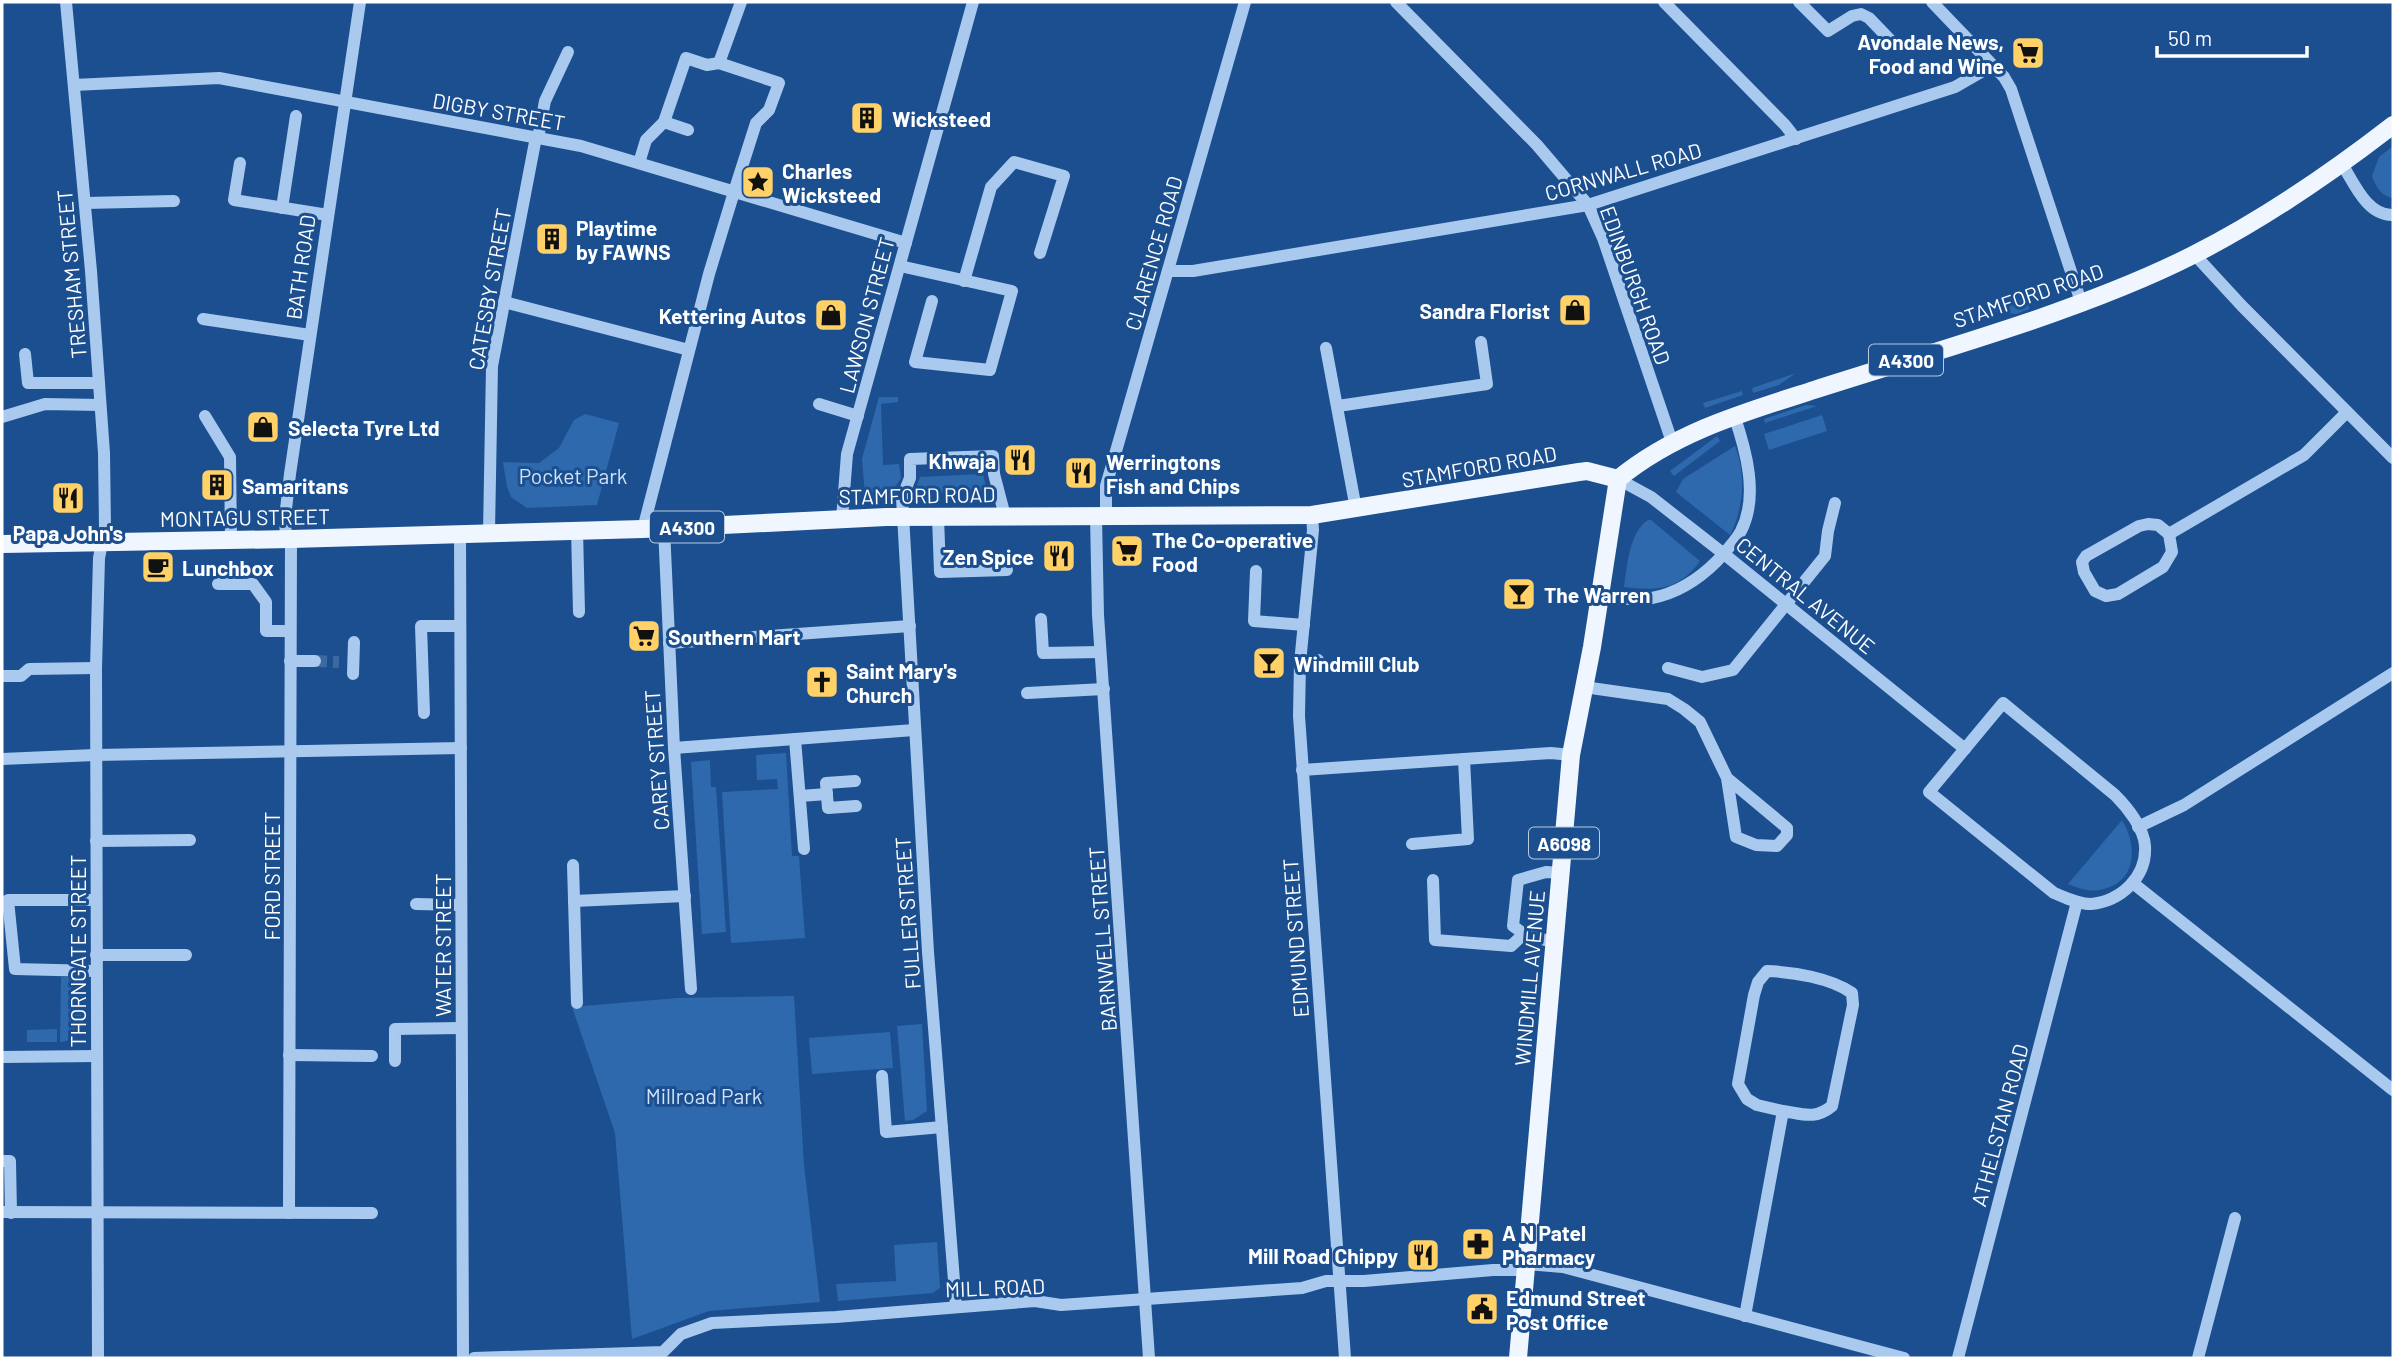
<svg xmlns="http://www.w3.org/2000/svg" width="2395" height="1360" font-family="Barlow,sans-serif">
	<rect width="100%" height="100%" fill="#1b4f8f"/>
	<!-- green -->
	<g fill="#2e69ad">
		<path d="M2393,146V198C2382,197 2375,186 2372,176L2379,157Z"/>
		<path d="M2029,297V309L2016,314L1987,311Z"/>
		<path d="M1796,373L1779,385L1753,393L1752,388Z"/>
		<path d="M1742,391L1743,395L1705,408L1703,403Z"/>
		<path d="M879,397H898V402L881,404L883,465L899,464L901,478L891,494H865L862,459Z"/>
		<path d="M1806,405L1817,406L1765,423L1764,419Z"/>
		<path d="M585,414L619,423L597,505L527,508L511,497L507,487L503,462L539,463L559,448L574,420Z"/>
		<path d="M1822,415L1827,431L1769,450L1764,434Z"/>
		<path d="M1717,436L1720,441L1674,476L1670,471Z"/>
		<path d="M1735,446C1746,474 1744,509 1730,535L1676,492L1683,479Z"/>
		<path d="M983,474L987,492L914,493L920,477Z"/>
		<path d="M1648,520H1651L1700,561C1680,590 1656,591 1624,587C1627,567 1629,532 1648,520Z"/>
		<path d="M786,753L792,856H799L805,938L731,943L722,792L778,789L777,779L757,780L756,755Z"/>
		<path d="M710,760L711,787H716L726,932L702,934L691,762Z"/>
		<path d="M2122,820C2138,846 2137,883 2100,890C2089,892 2078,888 2068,884Z"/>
		<path d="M61,977H81C81,997 90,1040 60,1042Z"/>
		<path d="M794,996L804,1165L820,1302L709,1311L632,1339L615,1133L572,1007L677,998Z"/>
		<path d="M922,1024L927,1111L913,1120L905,1121L897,1026Z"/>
		<path d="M57,1029V1042H27V1030Z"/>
		<path d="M890,1032L893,1068L812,1074L809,1038Z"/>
		<path d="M937,1242L940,1288L933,1293L838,1301L836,1284L896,1281L894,1245Z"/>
	</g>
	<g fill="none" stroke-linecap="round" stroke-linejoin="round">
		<!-- minor-tunnel -->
		<path stroke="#3d69a0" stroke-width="12" stroke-dasharray="12 6" stroke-linecap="butt" d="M315,661L339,662"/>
		<!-- minor -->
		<g stroke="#a9c9ee" stroke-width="12">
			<path d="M66,2L91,271L104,453L105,527L99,558L96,668L98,1358"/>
			<path d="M1396,2L1537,145L1588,205L1603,238L1672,442"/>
			<path d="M1664,2L1785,125L1796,139"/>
			<path d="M1799,2L1828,31L1852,16L1861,14L1869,18L1894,44"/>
			<path d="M1932,2L2004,77L2011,89L2081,302"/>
			<path d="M74,85L219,78L581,146L906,243"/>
			<path d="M664,122L688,130"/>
			<path d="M538,138L545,101L568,52"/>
			<path d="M240,163L234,200L328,215"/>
			<path d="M639,163L646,140L664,122L686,58L707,65L719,63"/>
			<path d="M2342,164C2354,183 2367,216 2393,215"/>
			<path d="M85,203L174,201"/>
			<path d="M282,208L296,116"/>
			<path d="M2194,254L2242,306L2393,458"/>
			<path d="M900,266L1012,291L990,370L915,362L932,301"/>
			<path d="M1168,271H1193L1588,205L1955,87L1981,72L1990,63"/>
			<path d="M964,281L991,187L1014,162L1064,176L1040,253"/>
			<path d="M504,302L689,350"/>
			<path d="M203,319L310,335"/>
			<path d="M1326,348L1356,509"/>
			<path d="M25,354L28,383H99"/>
			<path d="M819,404L858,416"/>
			<path d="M1338,406L1487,384L1481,342"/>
			<path d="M205,416L230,457L231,540"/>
			<path d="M2,417L45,404L100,405"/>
			<path d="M1618,479L1651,497L1724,554L1965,749"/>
			<path d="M1312,515L1313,530L1300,663L1299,716L1345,1358"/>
			<path d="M938,517L940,572L1007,570"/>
			<path d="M1096,517L1098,615L1149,1358"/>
			<path d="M1106,517V486L1245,2"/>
			<path d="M842,519L847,454L973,2"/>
			<path d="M2148,524L2158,525L2169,534L2172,552L2163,567L2118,594L2106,596L2095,591L2084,572L2082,562L2086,556L2139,526Z"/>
			<path d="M664,528L674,748L691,989"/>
			<path d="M643,529L709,274L734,192L756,123L769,110L779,83L719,63L741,2"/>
			<path d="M577,530L579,612"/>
			<path d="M489,532L492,366L536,137"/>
			<path d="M460,533L463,1358"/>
			<path d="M2169,534L2304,455L2347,412"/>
			<path d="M286,539L285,518L290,474L360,2"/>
			<path d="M1256,571L1254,621L1304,625"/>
			<path d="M218,584H253L266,602V631H289"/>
			<path d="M1598,597C1616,598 1635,601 1652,598C1678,593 1699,579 1717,561C1725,552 1735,542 1741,531C1759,496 1746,450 1734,415"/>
			<path d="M1041,619L1043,653L1100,652"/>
			<path d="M669,643L910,626"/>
			<path d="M290,661H315"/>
			<path d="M1300,663L1318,660"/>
			<path d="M1668,668L1702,677L1733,670L1825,556L1828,531L1835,503"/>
			<path d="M353,674L354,642"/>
			<path d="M2,676H21L29,669L96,668"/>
			<path d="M1584,687L1668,699L1684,709L1700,722L1727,778L1787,828V835L1777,846L1756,845L1736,837L1727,778"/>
			<path d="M1027,693L1104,689"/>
			<path d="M2003,703L2115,795C2127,807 2144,828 2145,846C2147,877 2121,901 2091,904C2078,904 2066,898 2054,893L1929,792Z"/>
			<path d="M424,713L421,626H460"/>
			<path d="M795,739L804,849"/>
			<path d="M674,748L914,730"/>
			<path d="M2,759L95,755L461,748"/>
			<path d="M1302,770L1551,753L1571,755"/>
			<path d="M855,781L826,783L828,808L856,806"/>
			<path d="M800,796L827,794"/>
			<path d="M2138,827L2184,805L2393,673"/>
			<path d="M96,841L190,840"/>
			<path d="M1412,844L1468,839L1464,759"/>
			<path d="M573,865L577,1003"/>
			<path d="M1433,880L1435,940L1511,946L1524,934"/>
			<path d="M2134,884L2393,1090"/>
			<path d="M96,900H8L15,969L96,971"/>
			<path d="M574,901L685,896"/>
			<path d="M416,904L461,905"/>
			<path d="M1556,943L1524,934L1513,926L1518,880L1546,872L1562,873"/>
			<path d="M96,955H186"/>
			<path d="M289,1055L372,1056"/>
			<path d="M2,1057L97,1056"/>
			<path d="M395,1061V1029L461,1028"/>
			<path d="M882,1076L886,1132L942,1127"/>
			<path d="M2,1161H10L11,1213"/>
			<path d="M2,1212L372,1213"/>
			<path d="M289,1213L291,539"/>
			<path d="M1526,1264L1563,1267L1904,1358"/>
			<path d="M956,1306L928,952L902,498L910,478V459L993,456L994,474L1005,516"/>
			<path d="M1745,1316L1783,1111C1803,1114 1815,1120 1832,1106L1853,1005L1852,993C1831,978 1793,972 1767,971L1758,982L1754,995L1738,1084L1747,1099L1757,1105L1783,1111"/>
			<path d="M474,1358L663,1352L681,1334L712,1323L836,1317L1035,1301L1061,1305L1302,1288L1326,1281H1364L1493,1270H1525"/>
			<path d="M1958,1358L2077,902"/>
			<path d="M2198,1358L2235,1218"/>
		</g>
		<!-- major -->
		<g stroke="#f0f6ff" stroke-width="18">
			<path d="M1618,479C1675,432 1745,412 1814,390C1886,367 1960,345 2031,321C2086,302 2142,281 2193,255C2264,219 2331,173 2393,125"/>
			<path d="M2,544L291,539L643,529L886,517L1312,515L1579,472L1587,471L1618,479"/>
			<path d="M1518,1358L1571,755L1592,647L1618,479"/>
		</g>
	</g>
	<!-- icons -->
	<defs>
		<symbol id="supermarket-square" viewBox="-11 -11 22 22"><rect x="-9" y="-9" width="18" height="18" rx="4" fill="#ffd166" stroke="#1b4f8f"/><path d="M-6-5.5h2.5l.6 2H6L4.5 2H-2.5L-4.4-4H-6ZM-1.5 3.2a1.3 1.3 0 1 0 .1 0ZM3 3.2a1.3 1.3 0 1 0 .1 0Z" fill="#111"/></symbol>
		<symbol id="building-square" viewBox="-11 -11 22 22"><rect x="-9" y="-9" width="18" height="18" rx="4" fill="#ffd166" stroke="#1b4f8f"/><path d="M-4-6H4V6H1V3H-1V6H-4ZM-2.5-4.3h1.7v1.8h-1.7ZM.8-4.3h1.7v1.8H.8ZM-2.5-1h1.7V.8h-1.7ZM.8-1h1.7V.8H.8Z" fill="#111"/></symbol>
		<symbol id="sight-square" viewBox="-11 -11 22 22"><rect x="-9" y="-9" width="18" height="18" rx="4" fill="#ffd166" stroke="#1b4f8f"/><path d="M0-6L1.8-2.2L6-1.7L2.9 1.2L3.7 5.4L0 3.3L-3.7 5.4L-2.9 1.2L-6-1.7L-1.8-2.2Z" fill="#111"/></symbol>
		<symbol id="shop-square" viewBox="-11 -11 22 22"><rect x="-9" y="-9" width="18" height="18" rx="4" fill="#ffd166" stroke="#1b4f8f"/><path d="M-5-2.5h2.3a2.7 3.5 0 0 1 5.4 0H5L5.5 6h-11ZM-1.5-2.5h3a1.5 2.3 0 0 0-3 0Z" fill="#111"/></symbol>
		<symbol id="restaurant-square" viewBox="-11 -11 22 22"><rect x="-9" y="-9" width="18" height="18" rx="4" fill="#ffd166" stroke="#1b4f8f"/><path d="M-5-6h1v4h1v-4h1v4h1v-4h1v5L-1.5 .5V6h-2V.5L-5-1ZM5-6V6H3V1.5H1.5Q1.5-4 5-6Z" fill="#111"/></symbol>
		<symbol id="cafe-square" viewBox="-11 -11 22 22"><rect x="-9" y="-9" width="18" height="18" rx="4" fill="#ffd166" stroke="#1b4f8f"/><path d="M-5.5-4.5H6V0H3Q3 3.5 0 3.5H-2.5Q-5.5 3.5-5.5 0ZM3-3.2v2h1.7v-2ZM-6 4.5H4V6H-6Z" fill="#111"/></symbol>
		<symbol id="bar-square" viewBox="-11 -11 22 22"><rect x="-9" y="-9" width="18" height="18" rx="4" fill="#ffd166" stroke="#1b4f8f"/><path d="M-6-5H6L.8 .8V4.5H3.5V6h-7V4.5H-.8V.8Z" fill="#111"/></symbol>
		<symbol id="church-square" viewBox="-11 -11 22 22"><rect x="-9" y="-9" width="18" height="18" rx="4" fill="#ffd166" stroke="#1b4f8f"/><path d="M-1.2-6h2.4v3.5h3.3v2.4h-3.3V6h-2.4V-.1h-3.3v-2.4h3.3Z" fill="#111"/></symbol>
		<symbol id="pharmacy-square" viewBox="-11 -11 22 22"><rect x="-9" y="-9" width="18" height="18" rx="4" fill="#ffd166" stroke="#1b4f8f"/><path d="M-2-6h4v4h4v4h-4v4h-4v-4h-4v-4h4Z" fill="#111"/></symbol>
		<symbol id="civic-square" viewBox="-11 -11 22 22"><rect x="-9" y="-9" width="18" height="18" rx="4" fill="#ffd166" stroke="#1b4f8f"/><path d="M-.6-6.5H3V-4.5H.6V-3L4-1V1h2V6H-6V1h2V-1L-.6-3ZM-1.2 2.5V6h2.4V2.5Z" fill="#111"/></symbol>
	</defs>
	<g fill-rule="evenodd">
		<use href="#supermarket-square" x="2009" y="34" width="38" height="38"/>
		<use href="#building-square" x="848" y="99" width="38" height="38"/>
		<use href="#sight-square" x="739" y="163" width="38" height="38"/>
		<use href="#building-square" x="533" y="220" width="38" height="38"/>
		<use href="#shop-square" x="1556" y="291" width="38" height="38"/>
		<use href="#shop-square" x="812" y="296" width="38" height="38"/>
		<use href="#shop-square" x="244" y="408" width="38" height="38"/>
		<use href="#restaurant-square" x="1001" y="441" width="38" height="38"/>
		<use href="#restaurant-square" x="1062" y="454" width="38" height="38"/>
		<use href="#building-square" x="198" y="466" width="38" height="38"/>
		<use href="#restaurant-square" x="49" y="479" width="38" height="38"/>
		<use href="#supermarket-square" x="1108" y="532" width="38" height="38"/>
		<use href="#restaurant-square" x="1040" y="537" width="38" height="38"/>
		<use href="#cafe-square" x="139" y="548" width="38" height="38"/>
		<use href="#bar-square" x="1500" y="575" width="38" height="38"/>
		<use href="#supermarket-square" x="625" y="617" width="38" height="38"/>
		<use href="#bar-square" x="1250" y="644" width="38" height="38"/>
		<use href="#church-square" x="803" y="663" width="38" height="38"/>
		<use href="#pharmacy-square" x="1459" y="1225" width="38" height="38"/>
		<use href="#restaurant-square" x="1404" y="1236" width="38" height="38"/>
		<use href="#civic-square" x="1463" y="1290" width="38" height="38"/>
	</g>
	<g text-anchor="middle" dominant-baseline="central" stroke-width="6" stroke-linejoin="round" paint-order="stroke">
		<!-- shield labels -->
		<g fill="#1b4f8f" stroke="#bbcadd" stroke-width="2">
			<rect x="1869" y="344.5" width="74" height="31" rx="5"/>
			<rect x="650" y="511.5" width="74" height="31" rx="5"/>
			<rect x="1529" y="827.5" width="70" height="31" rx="5"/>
		</g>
		<g font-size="19" font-weight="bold" fill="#fff">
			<text x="1906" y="360">A4300</text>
			<text x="687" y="527">A4300</text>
			<text x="1564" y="843">A6098</text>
		</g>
		<!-- poi labels -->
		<g font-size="21" font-weight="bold" fill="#fff" stroke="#1b4f8f" text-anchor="start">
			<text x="2004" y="41" text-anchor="end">Avondale News,<tspan x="2004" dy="24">Food and Wine</tspan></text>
			<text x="892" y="118">Wicksteed</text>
			<text x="782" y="170">Charles<tspan x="782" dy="24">Wicksteed</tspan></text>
			<text x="576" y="227">Playtime<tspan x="576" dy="24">by FAWNS</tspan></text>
			<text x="1550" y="310" text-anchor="end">Sandra Florist</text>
			<text x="806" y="315" text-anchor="end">Kettering Autos</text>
			<text x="288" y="427">Selecta Tyre Ltd</text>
			<text x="996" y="460" text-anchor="end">Khwaja</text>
			<text x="1106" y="461">Werringtons<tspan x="1106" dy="24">Fish and Chips</tspan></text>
			<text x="242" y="485">Samaritans</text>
			<text x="68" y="532" text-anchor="middle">Papa John's</text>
			<text x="1152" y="539">The Co-operative<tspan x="1152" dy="24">Food</tspan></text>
			<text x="1034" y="556" text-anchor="end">Zen Spice</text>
			<text x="182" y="567">Lunchbox</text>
			<text x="1544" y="594">The Warren</text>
			<text x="668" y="636">Southern Mart</text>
			<text x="1294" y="663">Windmill Club</text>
			<text x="846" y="670">Saint Mary's<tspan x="846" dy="24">Church</tspan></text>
			<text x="1502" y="1232">A N Patel<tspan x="1502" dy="24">Pharmacy</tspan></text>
			<text x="1398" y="1255" text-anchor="end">Mill Road Chippy</text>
			<text x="1506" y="1297">Edmund Street<tspan x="1506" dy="24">Post Office</tspan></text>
		</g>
		<!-- street labels -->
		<g font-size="21" fill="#fff" stroke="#1b4f8f">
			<text transform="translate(499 111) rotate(10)">DIGBY STREET</text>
			<text transform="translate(1623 171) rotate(-16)">CORNWALL ROAD</text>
			<text transform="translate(1153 253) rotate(-74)">CLARENCE ROAD</text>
			<text transform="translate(300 267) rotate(-82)">BATH ROAD</text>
			<text transform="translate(71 274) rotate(-95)">TRESHAM STREET</text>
			<text transform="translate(1636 285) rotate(70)">EDINBURGH ROAD</text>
			<text transform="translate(489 289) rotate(-80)">CATESBY STREET</text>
			<text transform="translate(2028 295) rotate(-19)">STAMFORD ROAD</text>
			<text transform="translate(866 315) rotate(-75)">LAWSON STREET</text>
			<text transform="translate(1479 466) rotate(-10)">STAMFORD ROAD</text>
			<text transform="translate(917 495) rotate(-1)">STAMFORD ROAD</text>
			<text transform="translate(245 517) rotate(-1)">MONTAGU STREET</text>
			<text transform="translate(1806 595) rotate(39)">CENTRAL AVENUE</text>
			<text transform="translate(656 760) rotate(-94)">CAREY STREET</text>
			<text transform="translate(271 876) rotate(-90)">FORD STREET</text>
			<text transform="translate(907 913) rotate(-94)">FULLER STREET</text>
			<text transform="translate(1295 938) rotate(-94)">EDMUND STREET</text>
			<text transform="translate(1102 939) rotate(-94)">BARNWELL STREET</text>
			<text transform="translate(442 945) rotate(-90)">WATER STREET</text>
			<text transform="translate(77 951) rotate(-90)">THORNGATE STREET</text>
			<text transform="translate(1529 978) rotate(-85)">WINDMILL AVENUE</text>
			<text transform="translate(1999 1125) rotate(-75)">ATHELSTAN ROAD</text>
			<text transform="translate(995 1287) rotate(-2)">MILL ROAD</text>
		</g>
		<!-- park labels -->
		<g font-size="21" fill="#cfe3fa" stroke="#1b4f8f">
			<text x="573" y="475">Pocket Park</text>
			<text x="704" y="1095">Millroad Park</text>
		</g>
	</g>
	<!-- border -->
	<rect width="2395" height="1360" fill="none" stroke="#ffffff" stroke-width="7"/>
	<!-- scale -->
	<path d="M2157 46v10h150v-10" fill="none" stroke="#ffffff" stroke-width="3.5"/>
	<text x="2168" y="46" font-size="21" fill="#ffffff" stroke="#1b4f8f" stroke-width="5" paint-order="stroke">50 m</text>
</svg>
